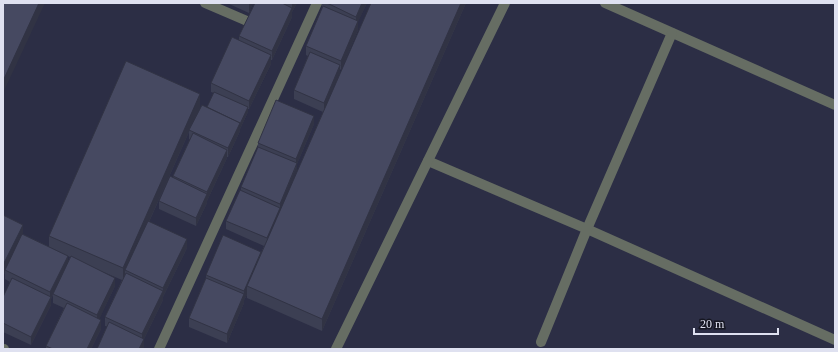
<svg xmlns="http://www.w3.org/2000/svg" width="838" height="352" font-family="Georgia,serif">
	<rect width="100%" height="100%" fill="#2c2e45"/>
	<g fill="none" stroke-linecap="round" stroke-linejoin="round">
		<!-- minor -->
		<g stroke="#666d63" stroke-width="10">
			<path d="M205,3L247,21"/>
			<path d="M605,3L835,105"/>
			<path d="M428,161L587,229L835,340"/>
			<path d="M541,342L587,229L672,33"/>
			<path d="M3,349H4"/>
			<path d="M159,349L317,3"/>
			<path d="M336,349L505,3"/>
		</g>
	</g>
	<!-- wall -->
	<g fill="#3c3f53" fill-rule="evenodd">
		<path d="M227,3H253L249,13Z"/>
		<path d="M255,3H297L292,12V17L272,60H271V64L249,109H248V112L240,129V131L228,157H227V158L207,201V203L196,226L159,209V201L173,178V176L190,139H189V130L207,107L214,93L211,92V83L239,40V36Z"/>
		<path d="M322,3H367L358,21V30L341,70L340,69V74L371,3H466L322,331L247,298V295L244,300V303L227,343L189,327V318L206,278V275L261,253L264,246L226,229V221L241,191V187L258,147V143L314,124L297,164V172L323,112L294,99V90L308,56L306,55V46L322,8Z"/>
		<path d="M200,107L149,222L187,248L163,297V300L144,339V348L143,349H97L107,326H105V317L122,280L101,271L115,286L99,319L101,329L91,349H46V346L64,308L53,303V295L51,299V305L31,345L3,332V297L10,282L5,279V273L3,276V215L23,234L49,247V236ZM68,256L70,257L68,263Z"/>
	</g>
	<!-- shaded-wall -->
	<g fill="#313344">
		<path d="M39,3H45L3,93V81Z"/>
		<path d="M249,3H253L249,13Z"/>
		<path d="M292,3H297L292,12V17L272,60V51L292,8Z"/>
		<path d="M362,3H367L356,26V17Z"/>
		<path d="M461,3H466L322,331V319Z"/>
		<path d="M358,21V30L341,70V61Z"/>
		<path d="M271,55V64L249,109V101Z"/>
		<path d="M340,65V74L324,112V103Z"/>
		<path d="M200,94V107L127,271L125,270V275L123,280V268Z"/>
		<path d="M248,107V112L240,129V124Z"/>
		<path d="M314,116V124L297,164V172L267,247V238L280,208V204L296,167V159Z"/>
		<path d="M240,123V131L228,157V148Z"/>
		<path d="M227,150V158L207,201V203L196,226V218L207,194V192Z"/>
		<path d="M23,225V236L5,270V273L3,276V265Z"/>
		<path d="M187,239V248L163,297V288Z"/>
		<path d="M261,252L247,286V295L244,300V291Z"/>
		<path d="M68,256V265L53,294L51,299V305L31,345V337L50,298V292Z"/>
		<path d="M115,278V286L97,324V315Z"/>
		<path d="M163,291V300L144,339V348L143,349H139L142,343V334Z"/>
		<path d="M244,294V303L227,343V334Z"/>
		<path d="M101,320V329L91,349H87Z"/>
	</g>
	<!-- building -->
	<g fill="#464961" stroke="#313344">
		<path d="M3,3H39L3,81Z"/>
		<path d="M255,3H282L292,8L272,51L239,36Z"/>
		<path d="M327,3H362L356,17Z"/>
		<path d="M371,3H461L322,319L247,286Z"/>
		<path d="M323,6L358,21L341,61L306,46Z"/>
		<path d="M232,37L271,55L249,101L211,83Z"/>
		<path d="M310,52L340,65L324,103L294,90Z"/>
		<path d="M126,61L200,94L123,268L49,236Z"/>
		<path d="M214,92L248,107L240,124H239L240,123L207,107Z"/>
		<path d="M276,100L314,116L296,159L258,143Z"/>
		<path d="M202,105L240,123L228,148L189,130Z"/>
		<path d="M193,133L227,150L207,192L173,176Z"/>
		<path d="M258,147L297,163L280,204L241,187Z"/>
		<path d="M170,176L207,194L196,218L159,201Z"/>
		<path d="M240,190L280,208L267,238L226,221Z"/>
		<path d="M3,215L23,225L3,265Z"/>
		<path d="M148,221L187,239L163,288L125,270Z"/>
		<path d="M22,234L68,256L50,292L5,270Z"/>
		<path d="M223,235L261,252L244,291L206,275Z"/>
		<path d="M71,256L115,278L97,315L53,294Z"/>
		<path d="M126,273L163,291L142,334L105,317Z"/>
		<path d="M12,278L51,297L31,337L3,323V297Z"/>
		<path d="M206,278L244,294L227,334L189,318Z"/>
		<path d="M67,303L101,320L87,349H53L46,346Z"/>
		<path d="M109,322L144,339L139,349H97Z"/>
	</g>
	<!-- border -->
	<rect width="838" height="352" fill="none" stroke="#dfe1f0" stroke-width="8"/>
	<!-- scale -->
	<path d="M694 328v6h84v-6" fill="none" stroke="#dfe1f0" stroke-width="2"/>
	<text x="700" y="328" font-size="12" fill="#dfe1f0" stroke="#161722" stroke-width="3" paint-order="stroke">20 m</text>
</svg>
